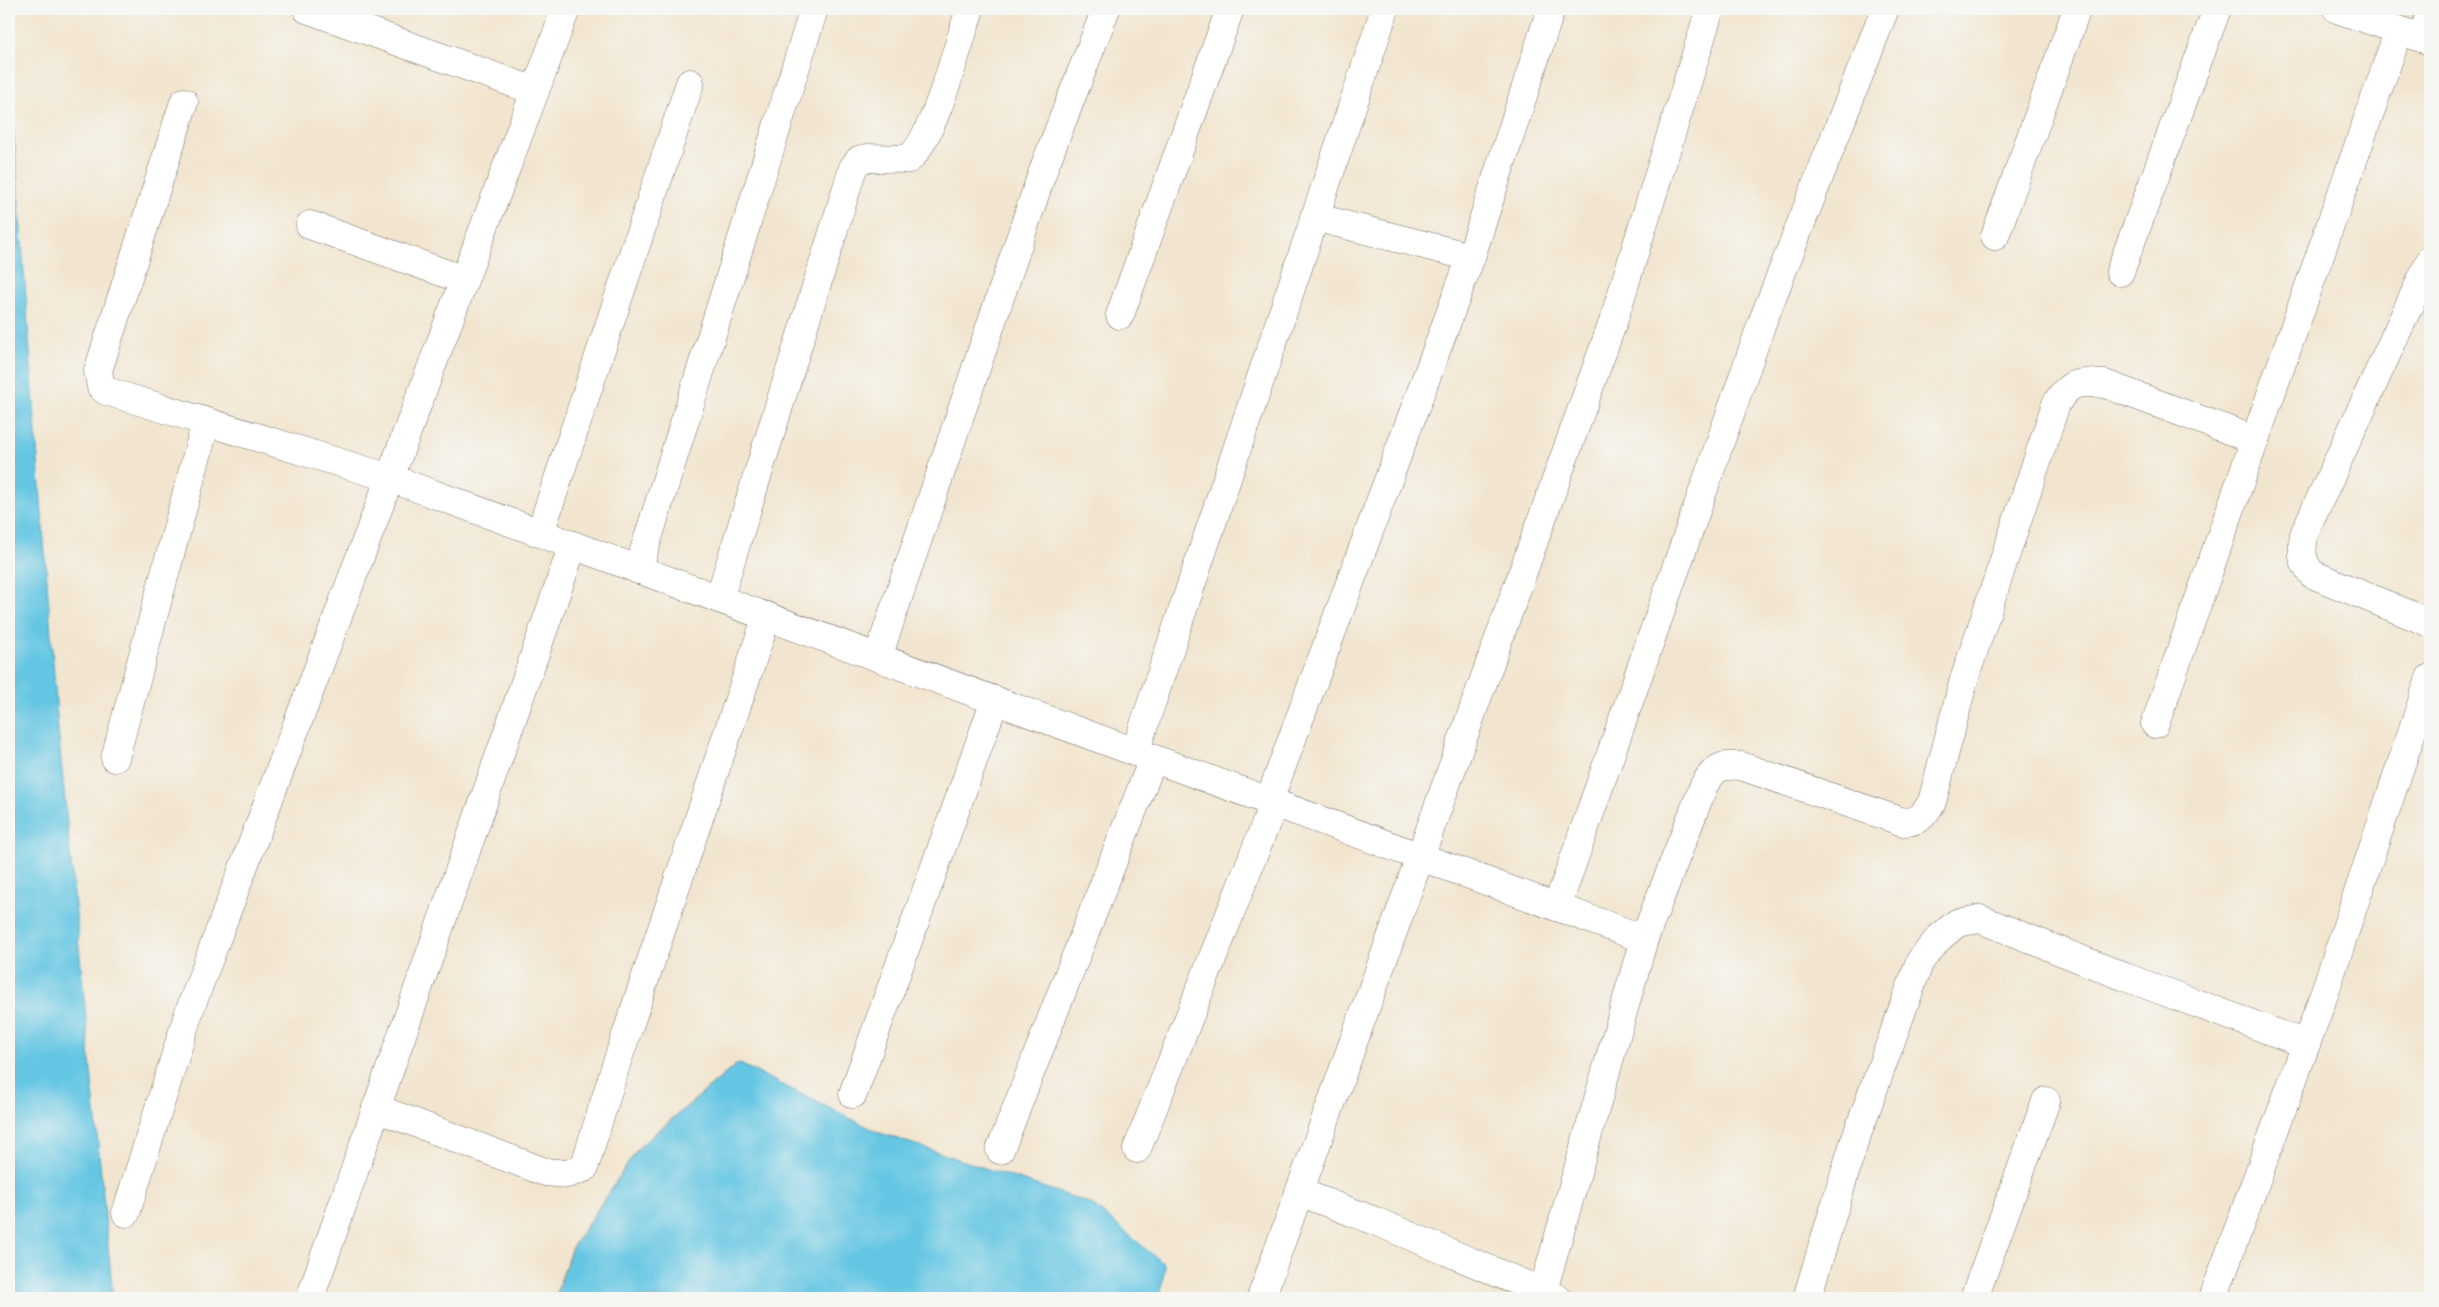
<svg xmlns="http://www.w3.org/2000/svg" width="2439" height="1307" font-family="'IM FELL DW Pica',serif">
	<rect width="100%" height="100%" fill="#f6f6f2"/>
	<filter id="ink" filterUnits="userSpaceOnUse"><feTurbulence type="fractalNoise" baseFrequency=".02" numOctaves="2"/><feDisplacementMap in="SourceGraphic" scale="10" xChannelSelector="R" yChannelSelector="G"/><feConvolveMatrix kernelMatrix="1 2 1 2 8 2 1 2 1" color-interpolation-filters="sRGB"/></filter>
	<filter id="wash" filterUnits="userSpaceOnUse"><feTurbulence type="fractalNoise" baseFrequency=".0096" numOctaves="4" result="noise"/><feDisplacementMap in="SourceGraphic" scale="20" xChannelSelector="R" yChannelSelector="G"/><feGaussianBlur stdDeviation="1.12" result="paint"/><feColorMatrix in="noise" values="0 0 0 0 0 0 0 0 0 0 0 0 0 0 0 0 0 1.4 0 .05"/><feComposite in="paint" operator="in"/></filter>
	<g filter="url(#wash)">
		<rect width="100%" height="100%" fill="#f2e5cf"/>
		<!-- water -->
		<g fill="#65c6e3" stroke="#487887">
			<path d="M9,115L14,137L58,730L113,1298H9Z"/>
			<path d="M738,1063L880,1133L1090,1203L1165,1265L1160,1298H555L571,1249L639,1147Z"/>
		</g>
	</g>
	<g filter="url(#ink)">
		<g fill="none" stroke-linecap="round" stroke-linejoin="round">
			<defs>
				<g id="minor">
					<path d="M307,9L535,91"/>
					<path d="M2337,9L2430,41"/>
					<path d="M2422,38L2430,14"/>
					<path d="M184,102L98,371L101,387L106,391L390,478L1644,939"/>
					<path d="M1314,217L1471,257"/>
					<path d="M310,225L464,280"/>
					<path d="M1995,236L2077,9"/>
					<path d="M2430,260L2304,534C2302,551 2300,560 2312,574L2430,623"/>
					<path d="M2120,272L2217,9"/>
					<path d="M1120,315L1230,9"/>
					<path d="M540,533L690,83"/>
					<path d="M638,570L814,9"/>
					<path d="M719,599L853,168L859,160L868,158L909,159C935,136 958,44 970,9"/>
					<path d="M878,657L1045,165L1106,9"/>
					<path d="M2155,724L2399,30"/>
					<path d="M1135,752L1385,9"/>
					<path d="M115,758L206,422"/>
					<path d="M1269,801L1471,257L1551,9"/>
					<path d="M1557,907L1762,323L1885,9"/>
					<path d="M853,1094L995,700"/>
					<path d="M376,1108L545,1172L567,1174L584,1168L616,1065L767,616"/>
					<path d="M1137,1149L1274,803"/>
					<path d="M1000,1150L1153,759"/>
					<path d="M1299,1192L1375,1221L1557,1298"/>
					<path d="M126,1213L189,1012L566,9"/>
					<path d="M310,1298L573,545"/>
					<path d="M1261,1298L1613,322L1710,9"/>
					<path d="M1541,1298L1644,939L1704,785C1716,767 1719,765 1741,766L1903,822C1920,822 1924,815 1932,802L1963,683L2056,404C2070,380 2079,382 2105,384L2255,440"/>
					<path d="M1807,1298L1854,1143L1920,961L1939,938L1957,923L1980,919L2125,977L2306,1044"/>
					<path d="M1974,1298L2046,1101"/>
					<path d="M2213,1298L2320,1006L2430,678"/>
				</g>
			</defs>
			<!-- minor casing -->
			<use href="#minor" stroke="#716c64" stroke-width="29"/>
			<!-- minor -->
			<use href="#minor" stroke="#fff" stroke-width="28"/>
		</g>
	</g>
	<!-- margin -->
	<rect width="2439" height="1307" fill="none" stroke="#f6f6f2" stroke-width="30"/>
</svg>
